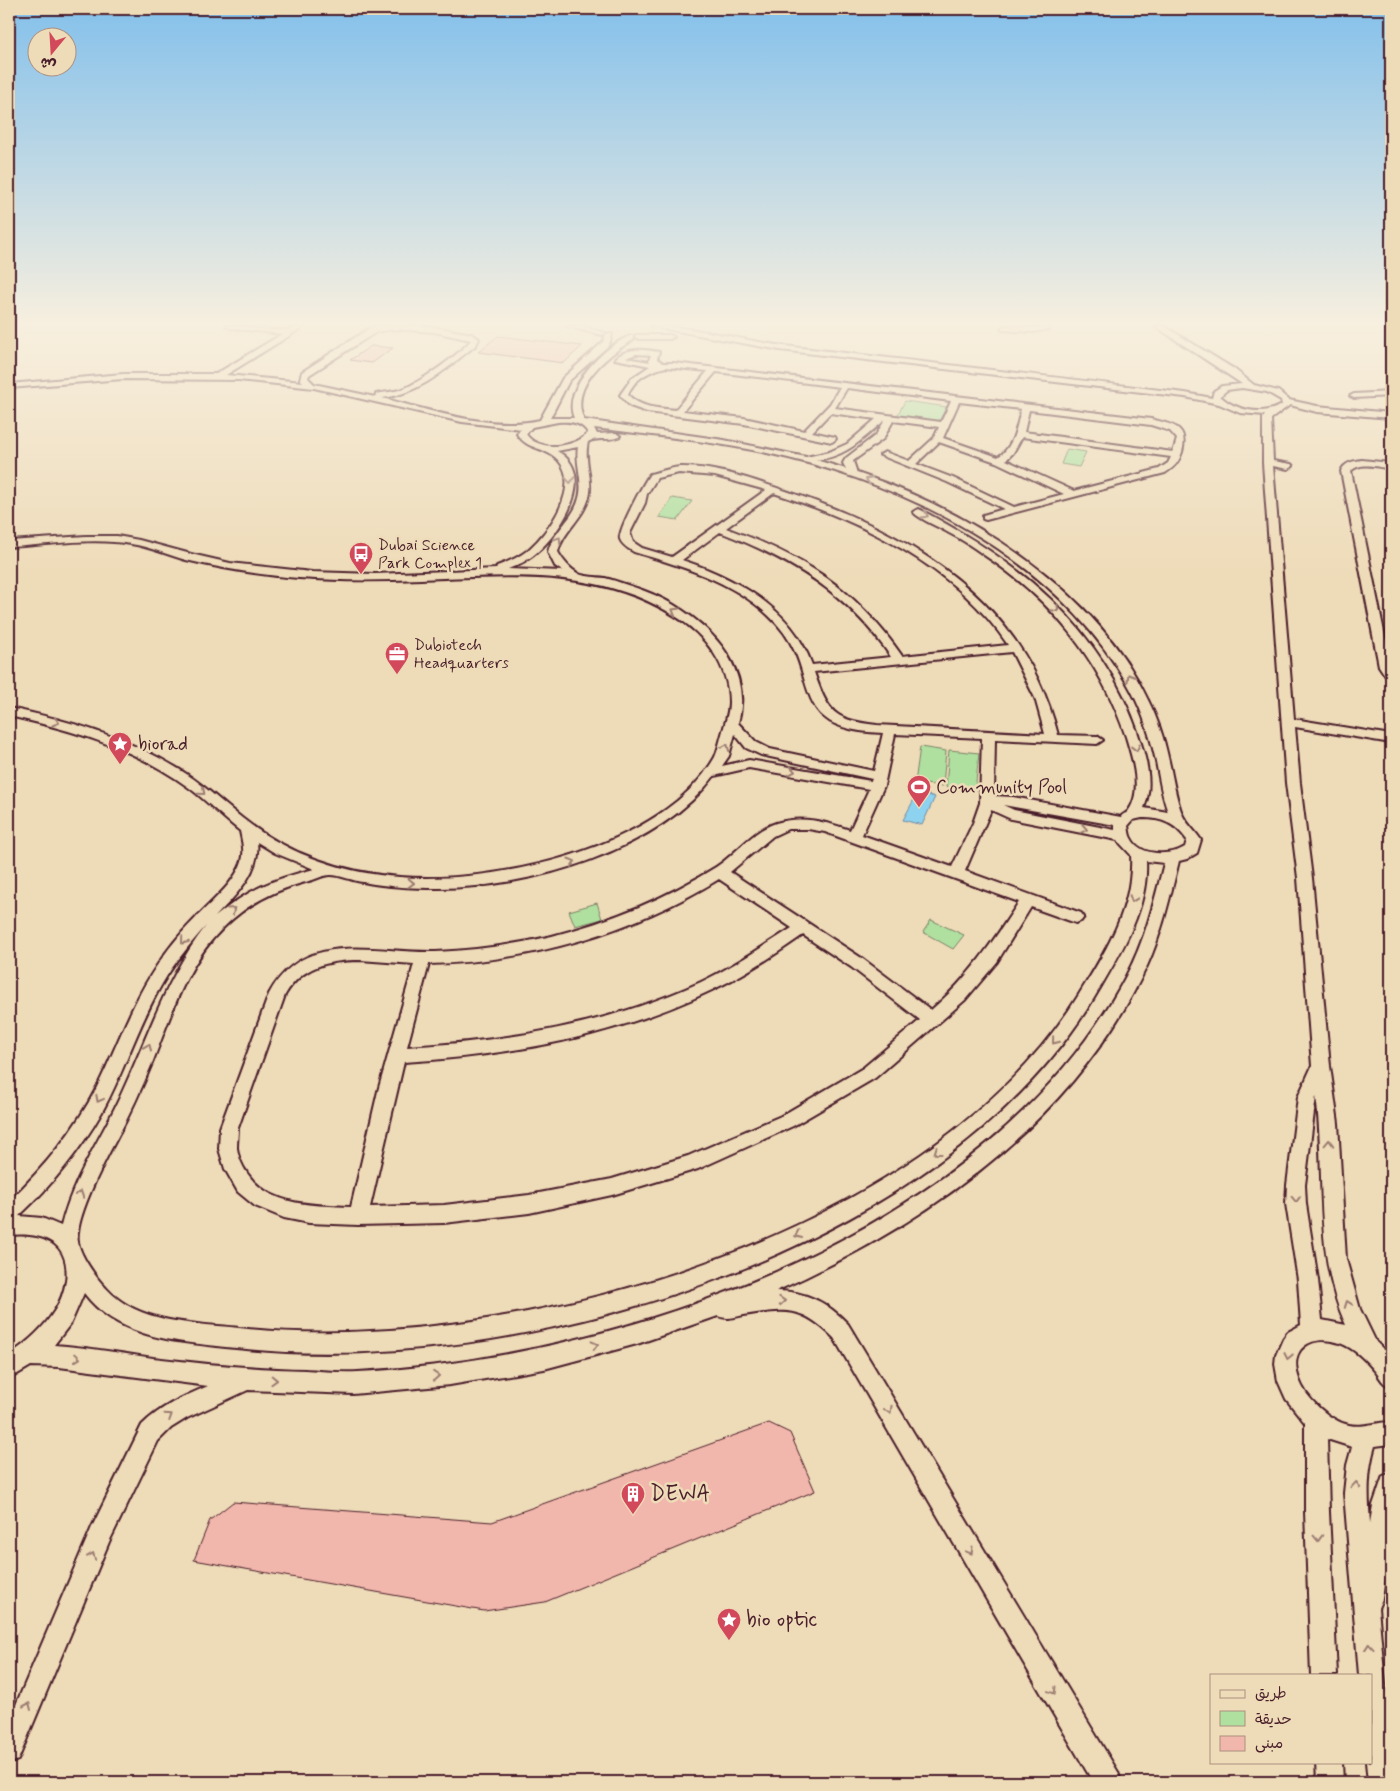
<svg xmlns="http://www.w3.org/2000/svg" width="1400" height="1791" font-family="Mynerve,'Playpen Sans Arabic',sans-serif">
	<rect width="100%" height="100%" fill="#eedbb8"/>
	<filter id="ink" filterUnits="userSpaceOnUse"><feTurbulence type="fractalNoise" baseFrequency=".02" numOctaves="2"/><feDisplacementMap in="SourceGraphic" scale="10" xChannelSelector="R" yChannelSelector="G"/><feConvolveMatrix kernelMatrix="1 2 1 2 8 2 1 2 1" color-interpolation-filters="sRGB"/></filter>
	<g filter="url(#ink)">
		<!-- green -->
		<g fill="#afe0a0" stroke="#7c8066">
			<path d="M905,401L947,407L938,422L897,416Z"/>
			<path d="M1067,449L1086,452L1079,467L1061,464Z"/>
			<path d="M672,498L692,501L678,520L659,517Z"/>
			<path d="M920,747L946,751L943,786L915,783Z"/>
			<path d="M949,750L979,753L975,791L946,787Z"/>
			<path d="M597,903L602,919L575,926L569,911Z"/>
			<path d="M931,920L964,935L953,949L923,932Z"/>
		</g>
		<!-- water -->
		<path fill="#8dd2ef" stroke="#728aa1" d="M918,792L935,797L922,825L903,820Z"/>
		<!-- building -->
		<g fill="#f2b7ac" stroke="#4a1f2b">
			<path d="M498,336L582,346L564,363L478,352Z"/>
			<path d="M371,346L393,348L372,363L350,360Z"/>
			<path d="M769,1423L790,1433L815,1491L545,1602L484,1611L194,1560L210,1520L233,1502L492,1522Z"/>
		</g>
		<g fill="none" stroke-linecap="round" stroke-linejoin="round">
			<defs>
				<g id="minor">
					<path d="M226,326C246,326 266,331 286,330C292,330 297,326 305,326L226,375L303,382L300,379L302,372L370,328C400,320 442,328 472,334L479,339L476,345C447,368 420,394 382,398C429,410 491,431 540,420L563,378L603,342L606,334H612L609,345L569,381L550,418H574C561,389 605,345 630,336H633V340C607,355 568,387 584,420L724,440L806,457L829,452L847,444L876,419L830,413L812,432L835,437L836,439L832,442L744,424L647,412L630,406L620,395L632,378L650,366L615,359C627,347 643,349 659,352L657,359L663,363H674L1151,419C1173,425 1189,426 1182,452C1179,462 1174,468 1165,473L986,520L983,519V515L1004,509L947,482L880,455L885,452L909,461L934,438L939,427L893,421L883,439L853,461L857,473C969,510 1097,590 1148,700C1157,718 1164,738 1168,757C1173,777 1175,797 1183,816C1187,824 1196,832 1201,840L1197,853L1187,859L1179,861C1170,897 1162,933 1147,966C1074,1121 928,1223 776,1291C806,1291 828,1303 848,1324L1118,1772L1121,1782H1093L834,1338C802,1306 787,1308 744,1315C735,1317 727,1320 718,1316L637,1344L544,1369L450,1385L353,1394L248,1390L187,1418L171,1428L158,1441L109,1542L18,1760L9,1764V1721L92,1527L142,1425C161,1406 183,1397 208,1386L59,1367L31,1366L9,1379V1355C27,1343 44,1328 55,1310C61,1301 64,1291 66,1281C71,1241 42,1232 9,1235V1201C44,1168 75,1130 97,1087C117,1047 131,1004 156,967C167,950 180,934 194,920C210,902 234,885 242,861C245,851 242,841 240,831C222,817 206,800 188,787C135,748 72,730 9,716V708C67,720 126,737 177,768C201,782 220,801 242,818C287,854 343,873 400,877C496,885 664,848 715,757C718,750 720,741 722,734C725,723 729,713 729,702C729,666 705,634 675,616C598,567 509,576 421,579C380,581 340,581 299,578C261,575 223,569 186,560C168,555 150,547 131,544C91,537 49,545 9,547V541L86,536H117L139,540L191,554L230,563L312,572L375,574L496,569L497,566C508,562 519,557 528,550C549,532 582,486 558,460C545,446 528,451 517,434L521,429L462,422L314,388L238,380L123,379L9,388V384L123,374H216L282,334L230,328ZM393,329L434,332L471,340C459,355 422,381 403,389C394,392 385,392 376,394L375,397L314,384L308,378L309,375L376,332ZM636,354L651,355L649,360L650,362L626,358ZM666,367L708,371L675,410C657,408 641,408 628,395C633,379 651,370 666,367ZM716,372L840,387L830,404L804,431L744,418L683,411ZM847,388L951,401L941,422L835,408ZM959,402L1021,409C1017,426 1014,447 998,457L943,438ZM1029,410L1151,425L1170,431L1177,439L1173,452L1024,432ZM885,420L876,435L846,458L843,463L846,469L816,460C847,457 863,438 885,420ZM558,422C570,421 582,422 588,433C575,448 538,452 526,434L532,427ZM594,428C652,435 710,441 767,453C906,483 1053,556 1127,683C1140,705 1149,731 1155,757C1159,775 1161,794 1168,812L1144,808C1154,784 1146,758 1138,734C1101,626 1019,562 921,510L918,509L913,512C922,521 938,526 949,533C961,539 973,547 984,555C1051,599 1101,661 1126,737C1132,757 1143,790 1129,810C1127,814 1123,813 1121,817L1013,797L994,796L995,739L1097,744L1103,740L1097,736L1058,735C1025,601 910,532 786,491C753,480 715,466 680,467C670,468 659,472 650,474C644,482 617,532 620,539C622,545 629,549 634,552C681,566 732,581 768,615C779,625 789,638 795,652C805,672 806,702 824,717C839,730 864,732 883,733L874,771L770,749L756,742L738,723C756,660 695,609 642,590C630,586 617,581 605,578C597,577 586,577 579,574C570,569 563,561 558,552C563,531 584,518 589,497C594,479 583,461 588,442C597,436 612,442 620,436L616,433L597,434ZM1022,437L1171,457L1168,463L1159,469L1074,491L1006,460L1013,453ZM939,442L996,462L1064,494L1014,507L953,478L916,464ZM578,447C575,464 584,481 579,498C574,519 553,531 548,552L555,566L562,571L508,569C518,565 527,561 535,554C561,533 599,474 557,451ZM679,473L715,476L766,490L672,557L642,548L633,542L630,533L645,503L647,494L657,478ZM774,493C862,522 954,565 1008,645L902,656C854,587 804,557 726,528ZM720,532C792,560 847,592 891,657L812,665C792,608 736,578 682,560ZM1012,652L1035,698L1045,734L877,725C833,720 828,712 814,672ZM735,734L746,748L761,755L872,779L871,781L749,760L722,766L729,756ZM895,734L982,738L980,803L973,823L952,867L862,835L884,786ZM749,768L869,789L850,830C826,822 802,815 776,823C753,830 736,854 716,867C665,899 610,921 552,936C515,945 475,950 436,952C376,954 304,928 269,994L220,1128L219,1149L225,1169L238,1192L255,1206L284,1218L309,1223L358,1225L444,1223L529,1213L612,1195L698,1169L793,1126L875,1078L965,1000L997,962L1031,907L1076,923L1081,921L1084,917L1081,913L965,871L991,810L1011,819L1117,840L1131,855C1134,907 1105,953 1078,996C927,1239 509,1357 239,1328C194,1323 138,1324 106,1288C96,1278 80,1255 78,1242C74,1220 105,1160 116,1140C130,1114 142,1088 153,1061C171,1015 187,962 224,927C248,903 277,889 309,881C317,879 323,875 331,875C340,875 353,881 363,882C388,887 413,888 439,888C529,888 658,851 714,776ZM1003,805L1115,825V830L1014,810ZM1142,818C1162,818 1175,823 1187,840L1185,847C1171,856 1140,857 1131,838C1129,835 1129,830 1128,826L1133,820ZM788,829H808L825,832L1019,902C992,943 969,978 931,1010L863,959L730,872L773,836ZM257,842L275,853L314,869C271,880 249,889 215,917C234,897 261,872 257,842ZM1146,861L1164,863C1154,902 1145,941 1126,976C992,1230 629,1358 358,1372C340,1373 323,1371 305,1370C254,1369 204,1364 153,1358C120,1353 87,1347 54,1345L71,1323L84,1293C119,1340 182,1342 236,1348C518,1380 941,1252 1094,998C1118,957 1149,910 1146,861ZM719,879L792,928C762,947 733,967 701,982C607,1025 509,1041 407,1047L429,964C530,962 633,932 719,879ZM206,926C165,978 147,1040 119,1099C98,1144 74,1176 61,1226L42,1218L19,1216C52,1185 80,1151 102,1112C125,1070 138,1025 162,984C174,963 190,944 206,926ZM803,935L851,967L920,1020L863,1068L781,1116L688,1156L612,1179L529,1195L444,1205L370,1207L404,1062C511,1055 615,1037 712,990C745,975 774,955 803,935ZM360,960L414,964L378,1091L351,1207C314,1205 270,1207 247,1173C242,1166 238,1156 237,1148C237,1141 238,1134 238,1128L285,995C302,966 329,960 360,960Z"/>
					<path d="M566,326H580L606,333L602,335Z"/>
					<path d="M650,326C698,326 745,342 793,347C924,362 1054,377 1185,393L1212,398L1214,391L1222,386L1242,384L1155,326H1164L1234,369L1254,385L1278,391L1289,400L1317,406L1391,413V418L1317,412L1290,405L1271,419L1273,461L1291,464L1293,466L1288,469L1273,466L1294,719L1391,735V743L1295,727L1300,783L1312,878L1330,1066L1338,1123L1346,1259L1360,1309L1376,1342L1391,1357V1387C1382,1384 1381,1378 1375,1371C1366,1360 1354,1348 1340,1343C1311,1334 1288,1348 1299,1379C1305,1398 1330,1421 1349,1425C1363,1428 1377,1422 1391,1422V1444L1375,1446C1367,1472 1368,1496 1370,1523L1373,1505L1383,1476L1391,1473V1540L1382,1599L1378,1608L1391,1747V1782H1368L1366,1762H1371V1675H1359L1344,1493L1347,1465L1352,1447L1327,1439L1329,1512L1337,1675H1311L1305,1512V1423L1286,1399L1278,1381L1275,1364L1276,1355L1283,1339L1288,1332L1301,1325L1298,1280L1286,1204L1287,1185L1298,1097L1312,1066L1298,878L1286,783L1263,463V418L1265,415L1240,413L1219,404L1185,397L780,350ZM1242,388L1267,392L1281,400L1282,405C1263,416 1236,411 1220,396L1227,390ZM1316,1096C1326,1172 1313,1254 1346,1325L1322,1320L1318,1280L1306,1204L1305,1185Z"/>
					<path d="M1004,326L1034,328L1047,326L1049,329L1034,332L1002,330L1001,328Z"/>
					<path d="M636,335H670L674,337L670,339H639L635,337Z"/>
					<path d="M1391,392V396L1354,398L1350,396L1354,394Z"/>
					<path d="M1362,460L1391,463V469C1379,467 1360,461 1351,471L1391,666V679L1387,678L1379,666L1341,471C1345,462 1354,461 1362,460Z"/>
					<path d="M1316,1762H1342L1343,1782H1317Z"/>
				</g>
			</defs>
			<!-- minor casing -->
			<use href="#minor" stroke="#4a1f2b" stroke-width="4"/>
			<!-- minor -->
			<use href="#minor" fill="#eedbb8" fill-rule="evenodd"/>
		</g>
		<!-- one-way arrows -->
		<defs><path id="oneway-chevron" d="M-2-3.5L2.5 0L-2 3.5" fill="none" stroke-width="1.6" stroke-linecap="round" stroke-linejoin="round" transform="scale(1.25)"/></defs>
		<g stroke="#9c7d72">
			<use href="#oneway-chevron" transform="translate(570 480) rotate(86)"/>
			<use href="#oneway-chevron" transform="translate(869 480) rotate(-159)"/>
			<use href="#oneway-chevron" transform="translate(925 515) rotate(26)"/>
			<use href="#oneway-chevron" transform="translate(558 540) rotate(-57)"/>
			<use href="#oneway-chevron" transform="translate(1056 609) rotate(47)"/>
			<use href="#oneway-chevron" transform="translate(675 611) rotate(-150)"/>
			<use href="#oneway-chevron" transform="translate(1130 677) rotate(-121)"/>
			<use href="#oneway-chevron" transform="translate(56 722) rotate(16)"/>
			<use href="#oneway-chevron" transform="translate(726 747) rotate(-67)"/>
			<use href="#oneway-chevron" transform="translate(1136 748) rotate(76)"/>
			<use href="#oneway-chevron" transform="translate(792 771) rotate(11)"/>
			<use href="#oneway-chevron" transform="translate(202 792) rotate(41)"/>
			<use href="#oneway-chevron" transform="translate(1084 829) rotate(11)"/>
			<use href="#oneway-chevron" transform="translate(572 862) rotate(-17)"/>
			<use href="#oneway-chevron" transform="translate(411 883) rotate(2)"/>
			<use href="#oneway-chevron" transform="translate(1133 899) rotate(109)"/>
			<use href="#oneway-chevron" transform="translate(232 910) rotate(-42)"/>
			<use href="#oneway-chevron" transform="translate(184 941) rotate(129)"/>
			<use href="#oneway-chevron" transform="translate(1055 1041) rotate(129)"/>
			<use href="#oneway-chevron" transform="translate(148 1047) rotate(-68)"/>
			<use href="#oneway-chevron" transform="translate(99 1099) rotate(118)"/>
			<use href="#oneway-chevron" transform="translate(1329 1143) rotate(-88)"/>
			<use href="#oneway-chevron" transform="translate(937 1152) rotate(144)"/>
			<use href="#oneway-chevron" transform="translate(80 1194) rotate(-70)"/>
			<use href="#oneway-chevron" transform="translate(1296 1199) rotate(88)"/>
			<use href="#oneway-chevron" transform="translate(798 1235) rotate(155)"/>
			<use href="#oneway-chevron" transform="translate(782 1301) rotate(-3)"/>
			<use href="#oneway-chevron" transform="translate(1348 1304) rotate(-110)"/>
			<use href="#oneway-chevron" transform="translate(595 1345) rotate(-14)"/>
			<use href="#oneway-chevron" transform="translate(1288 1356) rotate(101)"/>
			<use href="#oneway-chevron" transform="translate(77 1358) rotate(7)"/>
			<use href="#oneway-chevron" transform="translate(436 1376) rotate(-5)"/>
			<use href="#oneway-chevron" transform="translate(274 1380) rotate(2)"/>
			<use href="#oneway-chevron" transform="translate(889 1410) rotate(60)"/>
			<use href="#oneway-chevron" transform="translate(169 1416) rotate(-33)"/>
			<use href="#oneway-chevron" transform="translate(1356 1485) rotate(-86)"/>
			<use href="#oneway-chevron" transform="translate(1318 1538) rotate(88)"/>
			<use href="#oneway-chevron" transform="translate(970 1551) rotate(59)"/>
			<use href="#oneway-chevron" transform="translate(92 1556) rotate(-68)"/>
			<use href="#oneway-chevron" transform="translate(1369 1647) rotate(-95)"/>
			<use href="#oneway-chevron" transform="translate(1053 1691) rotate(59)"/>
			<use href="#oneway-chevron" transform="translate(28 1706) rotate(-66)"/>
		</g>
	</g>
	<!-- sky -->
	<linearGradient id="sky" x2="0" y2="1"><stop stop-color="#83c0eb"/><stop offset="0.56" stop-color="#f7efdf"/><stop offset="1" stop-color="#f7efdf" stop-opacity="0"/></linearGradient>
	<rect width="1400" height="577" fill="url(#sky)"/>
	<!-- icons -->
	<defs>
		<symbol id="bus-pin" viewBox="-11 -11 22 30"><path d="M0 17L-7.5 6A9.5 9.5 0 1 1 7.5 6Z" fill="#d1495b" stroke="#eedbb8"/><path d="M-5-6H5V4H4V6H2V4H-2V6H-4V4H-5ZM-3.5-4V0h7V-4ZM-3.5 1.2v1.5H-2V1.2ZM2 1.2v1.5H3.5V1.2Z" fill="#fff"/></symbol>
		<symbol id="office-pin" viewBox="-11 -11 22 30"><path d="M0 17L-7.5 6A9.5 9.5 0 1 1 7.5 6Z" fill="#d1495b" stroke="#eedbb8"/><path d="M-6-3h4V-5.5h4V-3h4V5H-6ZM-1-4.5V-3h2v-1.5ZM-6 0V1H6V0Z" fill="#fff"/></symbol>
		<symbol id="sight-pin" viewBox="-11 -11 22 30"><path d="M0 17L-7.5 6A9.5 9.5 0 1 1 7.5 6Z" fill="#d1495b" stroke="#eedbb8"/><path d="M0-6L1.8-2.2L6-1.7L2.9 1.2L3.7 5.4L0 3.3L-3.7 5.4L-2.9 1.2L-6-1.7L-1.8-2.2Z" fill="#fff"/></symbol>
		<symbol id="stadium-pin" viewBox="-11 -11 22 30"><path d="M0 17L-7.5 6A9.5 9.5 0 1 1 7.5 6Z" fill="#d1495b" stroke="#eedbb8"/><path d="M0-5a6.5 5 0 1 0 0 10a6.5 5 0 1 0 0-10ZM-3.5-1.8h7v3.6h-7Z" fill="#fff"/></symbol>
		<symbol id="building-pin" viewBox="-11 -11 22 30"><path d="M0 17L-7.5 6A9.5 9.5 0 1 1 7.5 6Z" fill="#d1495b" stroke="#eedbb8"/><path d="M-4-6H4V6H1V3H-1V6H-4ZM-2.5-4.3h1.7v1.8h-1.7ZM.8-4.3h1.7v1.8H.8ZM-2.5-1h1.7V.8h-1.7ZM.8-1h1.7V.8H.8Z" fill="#fff"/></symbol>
	</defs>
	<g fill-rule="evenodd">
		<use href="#bus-pin" x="347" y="540" width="28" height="38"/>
		<use href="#office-pin" x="383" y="640" width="28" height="38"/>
		<use href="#sight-pin" x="106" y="730" width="28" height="38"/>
		<use href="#stadium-pin" x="905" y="773" width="28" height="38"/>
		<use href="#building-pin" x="619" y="1480" width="28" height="38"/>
		<use href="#sight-pin" x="715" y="1606" width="28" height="38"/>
	</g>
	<g text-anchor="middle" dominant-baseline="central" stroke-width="5" stroke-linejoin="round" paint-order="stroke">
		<!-- far-poi labels -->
		<g font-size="16" fill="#4a1f2b" stroke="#eedbb8" text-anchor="start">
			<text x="378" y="545">Dubai Science<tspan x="378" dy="18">Park Complex 1</tspan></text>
			<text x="414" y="645">Dubiotech<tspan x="414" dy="18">Headquarters</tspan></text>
		</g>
		<!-- poi labels -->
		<g font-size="19" fill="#4a1f2b" stroke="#eedbb8" text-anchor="start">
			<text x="138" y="744">biorad</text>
			<text x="936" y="787">Community Pool</text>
		</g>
		<!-- near-poi labels -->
		<g font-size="22" fill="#4a1f2b" stroke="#eedbb8" text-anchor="start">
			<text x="650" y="1494">DEWA</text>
			<text x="746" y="1620">bio optic</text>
		</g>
	</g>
	<!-- margin -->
	<rect width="1400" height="1791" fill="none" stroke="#eedbb8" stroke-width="30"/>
	<rect x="15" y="15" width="1370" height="1761" fill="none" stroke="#4a1f2b" stroke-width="2" filter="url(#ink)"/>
	<!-- legend -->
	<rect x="1210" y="1674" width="162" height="90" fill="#eedbb8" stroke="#ac9080"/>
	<rect x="1220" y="1690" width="25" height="8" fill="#eedbb8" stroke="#ac9080"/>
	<text x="1255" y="1698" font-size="15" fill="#4a1f2b">طريق</text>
	<rect x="1220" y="1711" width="25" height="15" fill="#afe0a0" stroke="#ac9080"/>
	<text x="1255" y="1724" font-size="15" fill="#4a1f2b">حديقة</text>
	<rect x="1220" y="1736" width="25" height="15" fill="#f2b7ac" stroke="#ac9080"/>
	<text x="1255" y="1748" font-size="15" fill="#4a1f2b">مبنى</text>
	<!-- north arrow -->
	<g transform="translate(52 52) rotate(198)"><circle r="24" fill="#eedbb8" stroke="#ac9080"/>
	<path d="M0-4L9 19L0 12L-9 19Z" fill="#d1495b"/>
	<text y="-8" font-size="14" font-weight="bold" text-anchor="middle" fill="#4a1f2b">ش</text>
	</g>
</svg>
